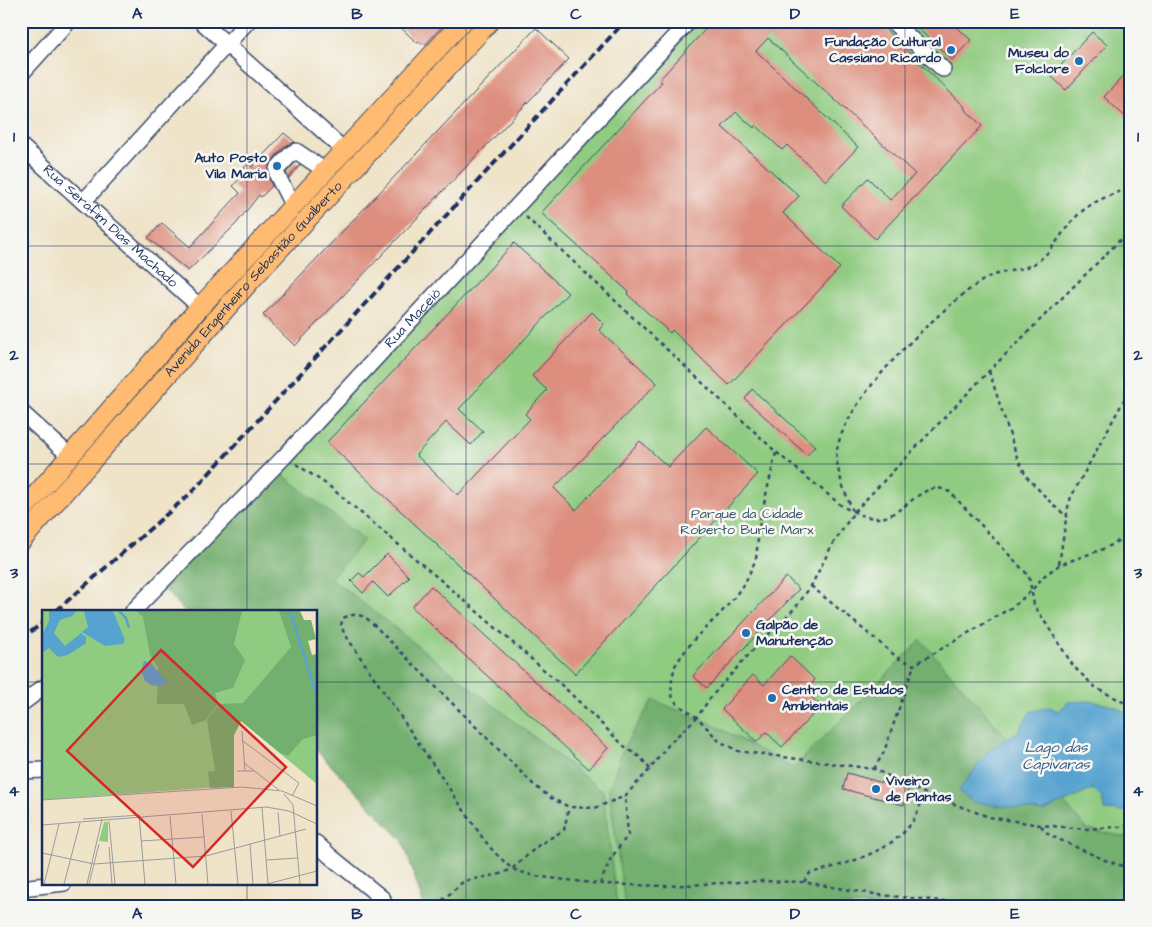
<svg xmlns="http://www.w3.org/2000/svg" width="1152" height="927" font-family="'Architects Daughter',sans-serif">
	<rect width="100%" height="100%" fill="#f6f6f2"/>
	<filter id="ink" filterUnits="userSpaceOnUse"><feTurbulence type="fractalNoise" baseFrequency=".02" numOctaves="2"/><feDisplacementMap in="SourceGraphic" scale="10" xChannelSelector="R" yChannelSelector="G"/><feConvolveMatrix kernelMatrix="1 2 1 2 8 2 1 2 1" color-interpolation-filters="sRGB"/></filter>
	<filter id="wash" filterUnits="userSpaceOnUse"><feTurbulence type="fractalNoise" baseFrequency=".0096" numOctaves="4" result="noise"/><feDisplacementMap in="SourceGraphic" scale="20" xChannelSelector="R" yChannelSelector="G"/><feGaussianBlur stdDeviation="1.12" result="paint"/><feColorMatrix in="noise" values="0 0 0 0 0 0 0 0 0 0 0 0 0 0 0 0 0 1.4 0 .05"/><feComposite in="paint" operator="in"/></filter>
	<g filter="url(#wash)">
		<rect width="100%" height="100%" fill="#efe3c8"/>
		<!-- green -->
		<path fill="#8fcb80" stroke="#557d6f" d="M691,21H1131V906H424L403,841L316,749V611L167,590Z"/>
		<!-- forest -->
		<g fill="#73af6e" stroke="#476f66">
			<path d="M277,470L364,540L331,578L603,791L617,906H424L403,841L316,750V611H184L161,586Z"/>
			<path d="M921,640L1087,829L1131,838V906H625L609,790L624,746L653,700L710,723L793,768Z"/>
		</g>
		<!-- water -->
		<path fill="#57a3d0" stroke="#396997" d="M1092,701L1117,707L1131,717V812L1105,810L1101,797L1093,789L1043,812L973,802L959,791L989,750L1019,731L1030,712L1048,707L1059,711L1068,702Z"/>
		<g id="blocks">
			<!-- building -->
			<g fill="#dd8e7e">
				<path d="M394,21H447L426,44L416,42Z"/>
				<path d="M713,21H877L965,107L964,108L982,126L875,239L841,206L868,178L890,200L915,174L768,38L756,51L858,147L826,181L787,145L782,150L756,125L754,128L736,112L722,127L799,196L783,213L840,268L729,385L672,330L670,333L627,294L629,292L541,213L662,82L659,80Z"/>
				<path d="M910,21H950L971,40L952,60Z"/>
				<path d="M536,28L569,59L295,346L263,315Z"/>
				<path d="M1092,32L1107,45L1066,90L1051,76Z"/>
				<path d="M1124,75L1131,82V122L1104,97Z"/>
				<path d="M284,133L295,142L285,146L270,163L268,175L272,186L261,197L259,195L236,224L188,271L148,238L162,223L190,247L240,193L233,186L241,177L238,174L248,164L252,167Z"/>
				<path d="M296,162L300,165L289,178L286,173Z"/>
				<path d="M514,243L568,293L459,409L483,431L471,445L446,422L416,455L458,495L530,419L525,414L547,390L532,376L592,312L604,324L599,330L657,383L554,488L576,510L640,441L668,467L706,427L758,474L575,674L327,442Z"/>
				<path d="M752,389L815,446L807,455L745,399Z"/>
				<path d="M387,554L409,577L388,597L373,582L363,593L351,581L359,573L364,577Z"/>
				<path d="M786,577L799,589L707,688L693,676Z"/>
				<path d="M431,586L608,748L589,769L412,607Z"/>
				<path d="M790,656L815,680L805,691L821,706L782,747L766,732L757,742L722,709L753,675L764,685Z"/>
				<path d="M847,773L908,790L904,805L843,789Z"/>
			</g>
		</g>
	</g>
	<g filter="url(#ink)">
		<use href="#blocks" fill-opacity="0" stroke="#3b4a6e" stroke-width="1"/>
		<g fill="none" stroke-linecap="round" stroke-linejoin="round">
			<defs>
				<g id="minor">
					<path d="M201,21L344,150"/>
					<path d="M892,21L943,69"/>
					<path d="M21,74L69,21"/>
					<path id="s1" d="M21,146L200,307"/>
					<path d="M83,202L248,21"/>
					<path d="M293,206L277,175V169L292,153L296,151L326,171"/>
					<path d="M21,412L70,456"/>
					<path id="s2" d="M133,611L284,457L689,21"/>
					<path d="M21,704L44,687"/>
					<path d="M21,771L44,770"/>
					<path d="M316,843L330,856L383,899"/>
					<path d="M21,888L64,883"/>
				</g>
				<g id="major">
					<path d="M21,512L200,307L463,21"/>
					<path id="s3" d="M21,541L252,279L490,21"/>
				</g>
			</defs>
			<!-- minor casing -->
			<use href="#minor" stroke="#3b4a6e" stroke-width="18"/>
			<!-- major casing -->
			<use href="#major" stroke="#3b4a6e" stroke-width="21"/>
			<!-- path -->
			<g stroke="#3b4a6e" stroke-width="2.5" stroke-dasharray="4 4" stroke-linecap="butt">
				<path d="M1121,21L1131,31"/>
				<path d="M526,217L776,452L842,506C853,512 868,519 880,518C901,516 919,487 939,488C942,489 946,491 950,492L1029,576L1034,605L1074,667L1096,688L1131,706"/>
				<path d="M989,371L1017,457L1027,477L1054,506L1068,517"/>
				<path d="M776,453L760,520L756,559L747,579L734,598L719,615L696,637L682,655L675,666L672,678L671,694L677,704L697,717L719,741L738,751L874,769L924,793L989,817L1040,825L1087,829L1131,826"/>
				<path d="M296,464L329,486L450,588L567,690L624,746L641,758L650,769"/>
				<path d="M853,511C846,496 834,466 837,449C847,400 916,334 954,302C965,293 978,282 991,276C1006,270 1025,271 1038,261C1054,250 1061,232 1075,218C1089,202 1111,195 1131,187"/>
				<path d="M1059,564L1068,507L1071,497L1131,387"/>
				<path d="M811,586L898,658L914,665L1014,606L1031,591L1044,576L1059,565L1106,548L1131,533"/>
				<path d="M874,769L884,752L914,665"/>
				<path d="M1041,826L1049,835L1105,860L1131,869"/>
				<path d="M804,882L810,873C844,865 896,851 914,819C919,811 921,801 924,793"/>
				<path d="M600,884L611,858L628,835L625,796"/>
				<path d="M436,906L464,881L500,874L512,869L539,845L564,830L569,807"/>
				<path d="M994,906L880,895L803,882L759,881L667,886L600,884L534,876L512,869L494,852L482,837L344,633L341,625L343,618C354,613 361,614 370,621L535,786L551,798L569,807L595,808L625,796L650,769L669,744L697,717L711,697L751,652L796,607L811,586L831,547L854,512L989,371L1131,229"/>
			</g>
			<!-- minor -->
			<use href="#minor" stroke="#fff" stroke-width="15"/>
			<!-- major -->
			<use href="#major" stroke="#febb71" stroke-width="19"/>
			<!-- rail -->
			<g stroke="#1b2f5e" stroke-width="4" stroke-dasharray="8 4" stroke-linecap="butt">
				<path d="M56,611L191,493L625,21"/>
				<path d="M21,639L44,622"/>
			</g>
		</g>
	</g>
	<!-- grid -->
	<path fill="none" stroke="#1b2f5e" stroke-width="1" stroke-opacity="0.55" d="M247,21V611M466,21V906M686,21V906M905,21V906M21,246H1131M21,464H1131M21,682H44M316,682H1131M247,883V906"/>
	<!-- markers -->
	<g fill="#1f6fb2" stroke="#f6f6f2" stroke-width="2">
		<circle cx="951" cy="50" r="5"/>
		<circle cx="1079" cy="61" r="5"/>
		<circle cx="277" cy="166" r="5"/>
		<circle cx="746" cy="633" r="5"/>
		<circle cx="772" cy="698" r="5"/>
		<circle cx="876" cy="789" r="5"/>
	</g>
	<g text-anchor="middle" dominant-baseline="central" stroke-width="5" stroke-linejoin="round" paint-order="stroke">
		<!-- poi labels -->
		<g font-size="14" font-weight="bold" fill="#1b2f5e" stroke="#f6f6f2" text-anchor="end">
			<text x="941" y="42">Fundação Cultural<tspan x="941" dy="16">Cassiano Ricardo</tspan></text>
			<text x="1069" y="53">Museu do<tspan x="1069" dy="16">Folclore</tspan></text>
			<text x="267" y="158">Auto Posto<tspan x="267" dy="16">Vila Maria</tspan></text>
			<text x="756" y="625" text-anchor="start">Galpão de<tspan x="756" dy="16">Manutenção</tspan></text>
			<text x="782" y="690" text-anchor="start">Centro de Estudos<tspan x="782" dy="16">Ambientais</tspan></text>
			<text x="886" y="781" text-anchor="start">Viveiro<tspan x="886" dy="16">de Plantas</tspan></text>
		</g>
		<!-- street labels -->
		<g font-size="14" fill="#1b2f5e" stroke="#f6f6f2">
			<text stroke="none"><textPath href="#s1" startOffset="120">Rua Serafim Dias Machado</textPath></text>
			<text stroke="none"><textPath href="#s3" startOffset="350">Avenida Engenheiro Sebastião Gualberto</textPath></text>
			<text stroke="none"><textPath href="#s2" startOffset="405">Rua Maceió</textPath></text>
		</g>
		<!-- park labels -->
		<g font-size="14" fill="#385666" stroke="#f6f6f2">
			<text x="747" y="514">Parque da Cidade<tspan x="747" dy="16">Roberto Burle Marx</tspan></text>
		</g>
		<!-- water labels -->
		<g font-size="15" font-style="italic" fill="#305886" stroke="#f6f6f2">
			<text x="1056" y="747">Lago das<tspan x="1056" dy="17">Capivaras</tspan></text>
		</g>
	</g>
	<!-- overview -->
	<g transform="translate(42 610)">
		<rect width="275" height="275" fill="#efe3c8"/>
		<path d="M0,1H244L275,96V174L199,111L192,125V176L0,190ZM62,212H66V232L57,231Z" fill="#8fcb80"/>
		<path d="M94,1H200L192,34L203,50L191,78L173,83L176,94L164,110L150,115L142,94H115L116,57L108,45L101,7ZM237,1H258L262,10H269L274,29L266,31L270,45L275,44V125L261,129L246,146L238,143L199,111L192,125V177L168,178L166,162L173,161L165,110L177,94L201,93L249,37Z" fill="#73af6e"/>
		<path d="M7,1H34L30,6L18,10L12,23L23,36L39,23L44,27V33L26,45L16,47L7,38L0,43V25L7,11ZM42,1H71L83,30L81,34L63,36L40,22L46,17ZM102,51L109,53L126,74L111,76L103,71L99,60Z" fill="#57a3d0"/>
		<path fill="none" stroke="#57a3d0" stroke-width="2.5" d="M77,1L84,8L87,18M248,1L275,86"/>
		<path fill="none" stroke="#9a9b9e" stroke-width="1" d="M200,121L203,161M201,131L257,173L250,186M202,153L237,180M195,161H212M242,184L251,195L258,274M0,190L200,177L240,181L275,196M220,197L226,274M189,201L196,274M236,202L238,226M160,204L166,274M97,205L103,274M128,206L134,274M41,209L98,205M67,211L73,274M0,215L224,197L247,201L275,214M99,231L162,227M208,234L211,274M67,237L70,274M0,243L52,254L164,246L264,219M225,250L256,248M2,274L17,214M22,274L38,213M45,274L60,209M47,274L57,234M225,274L275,261"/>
		<path fill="#d62828" fill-opacity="0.15" stroke="#d62828" stroke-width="2.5" d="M119,40L244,157L151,257L25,141Z"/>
		<rect width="275" height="275" fill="none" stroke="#1b2f5e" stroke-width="2.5"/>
	</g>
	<!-- margin -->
	<rect width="1152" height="927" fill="none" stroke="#f6f6f2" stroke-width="55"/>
	<rect x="28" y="28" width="1096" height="872" fill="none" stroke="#1b2f5e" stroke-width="2"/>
	<g font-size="16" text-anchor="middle" font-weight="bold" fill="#1b2f5e">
		<text x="137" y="19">A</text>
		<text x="357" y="19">B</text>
		<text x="576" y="19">C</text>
		<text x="795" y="19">D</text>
		<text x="1015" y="19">E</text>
		<text x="14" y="142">1</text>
		<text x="1138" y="142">1</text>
		<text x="14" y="360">2</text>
		<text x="1138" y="360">2</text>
		<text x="14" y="578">3</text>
		<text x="1138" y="578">3</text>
		<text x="14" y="796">4</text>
		<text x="1138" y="796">4</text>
		<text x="137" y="919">A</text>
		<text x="357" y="919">B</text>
		<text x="576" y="919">C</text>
		<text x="795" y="919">D</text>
		<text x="1015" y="919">E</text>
	</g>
</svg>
